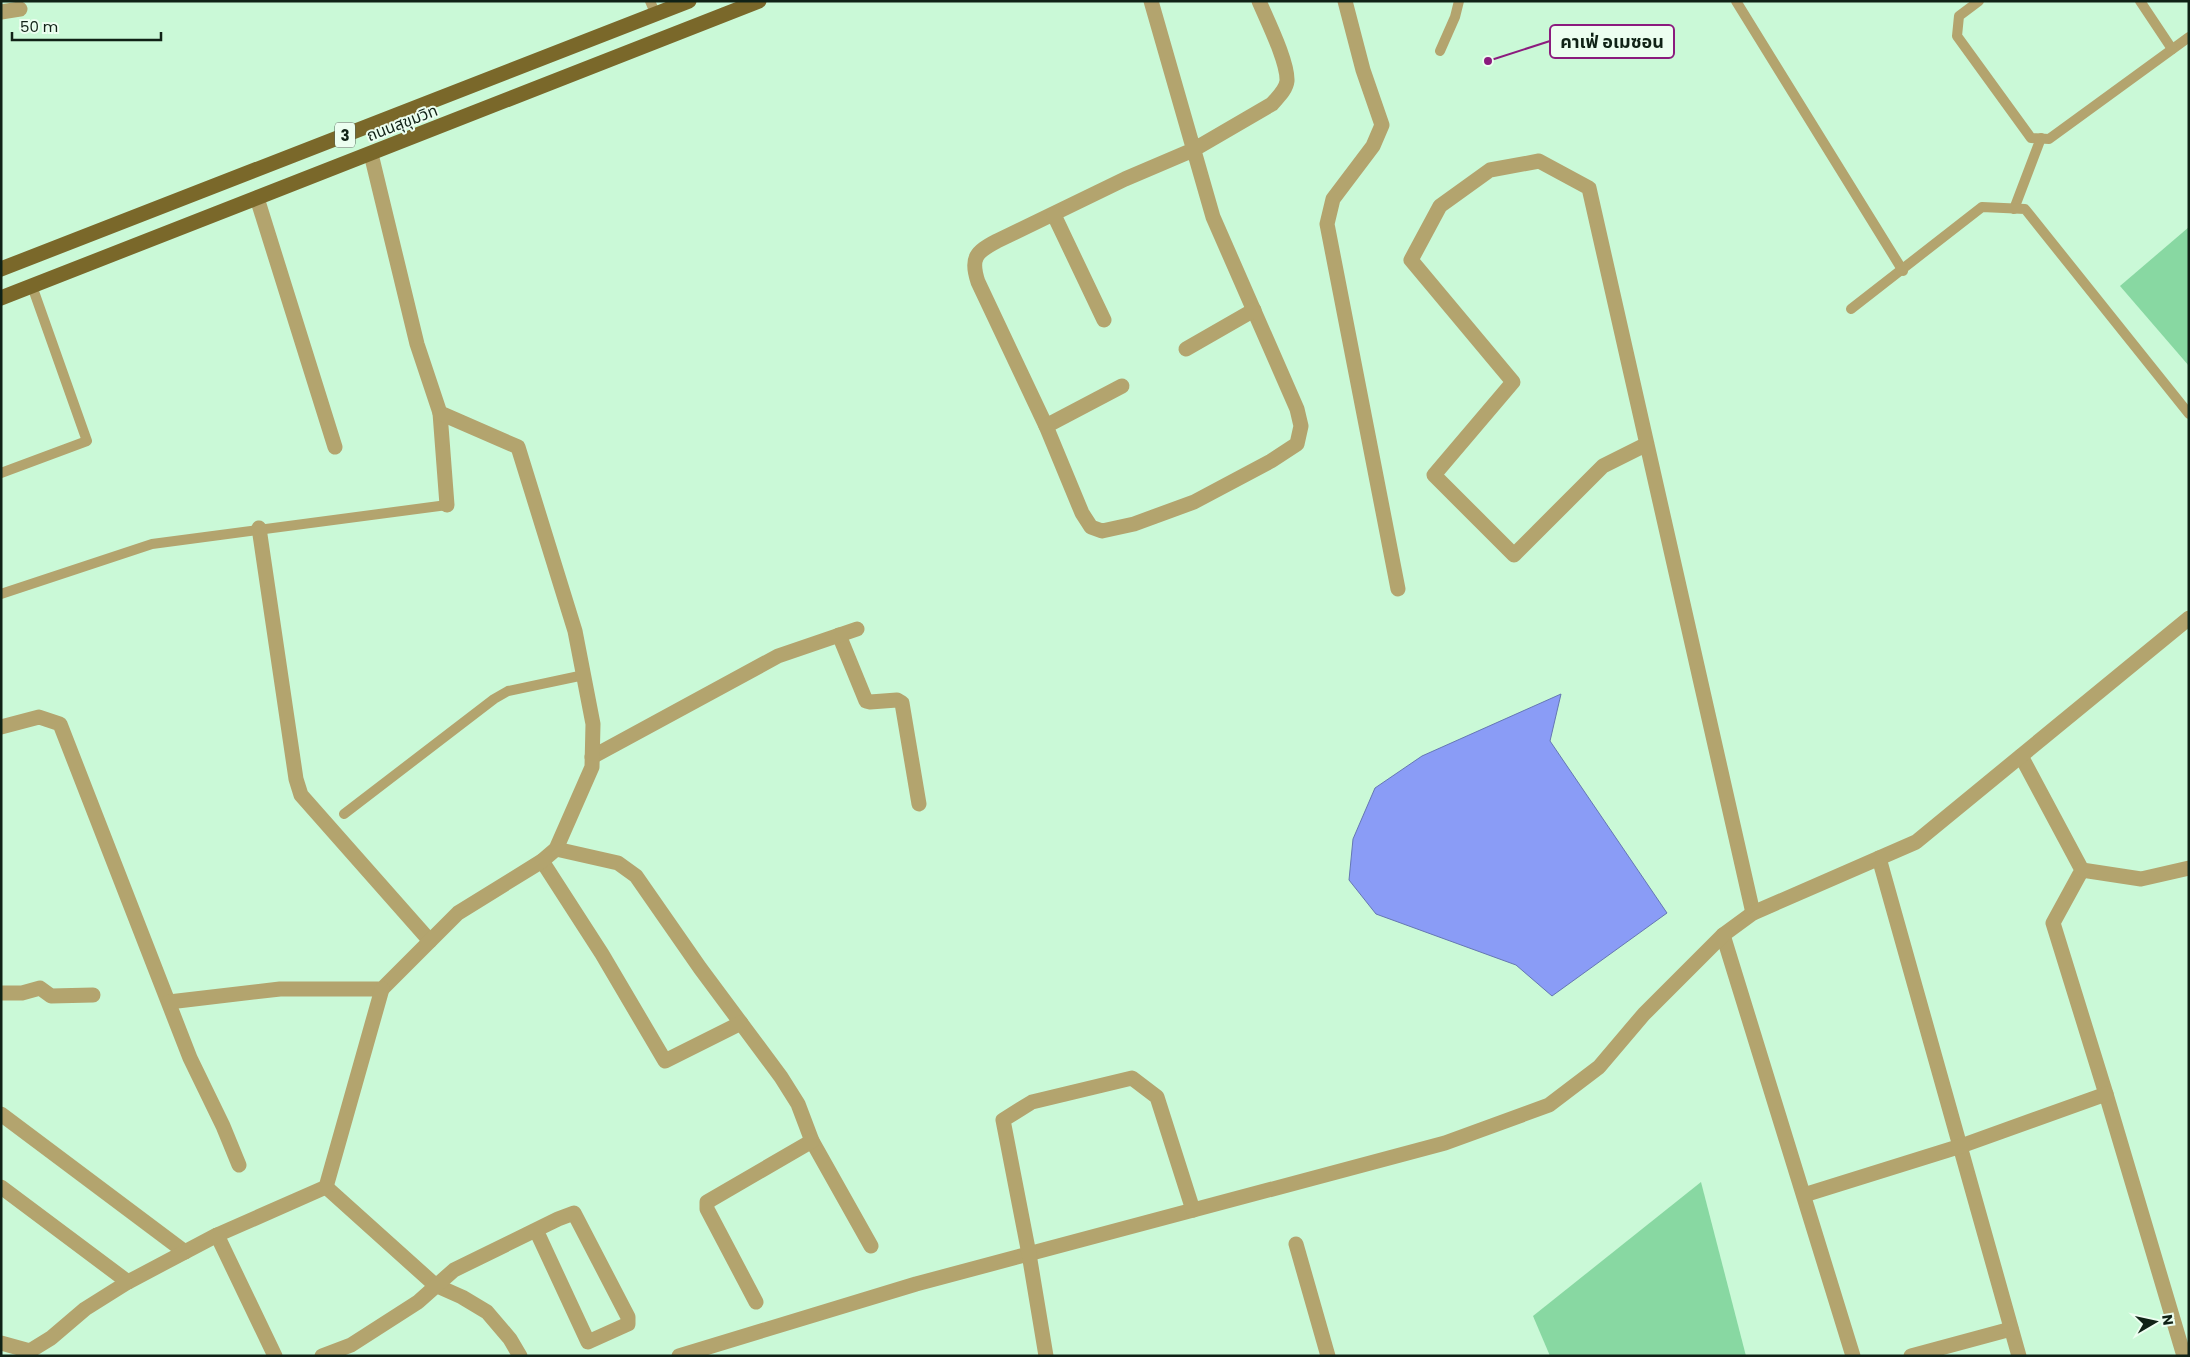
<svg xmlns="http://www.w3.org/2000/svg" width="2190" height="1357" font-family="Poppins,'Noto Sans Thai',sans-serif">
	<rect width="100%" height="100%" fill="#caf9d7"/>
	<!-- green -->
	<g fill="#88d8a2">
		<path d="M2189,227V366L2120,286Z"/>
		<path d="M1701,1182L1746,1356H1550L1533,1316Z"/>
	</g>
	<!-- water -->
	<path fill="#8a9cf6" stroke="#6577b3" d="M1561,694L1550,741L1667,913L1552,996L1516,965L1376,914L1349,880L1353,839L1375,788L1422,756Z"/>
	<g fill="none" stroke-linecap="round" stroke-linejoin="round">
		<!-- service -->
		<g stroke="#b3a46e" stroke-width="10">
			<path d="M650,1L656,15"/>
			<path d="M1736,1L1903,271"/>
			<path d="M1979,1L1959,16L1957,36L2031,138L2049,139L2189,37"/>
			<path d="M2140,1L2172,49"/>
			<path d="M1440,51L1455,17L1459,1"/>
			<path d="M2014,209L2041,138"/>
			<path d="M1851,309L1982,207L2025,209L2189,414"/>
			<path d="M1,473L87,441L32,286"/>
			<path d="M1,594L152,544L447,505"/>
			<path d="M344,814L494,699L508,691L584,675"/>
		</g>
		<!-- minor -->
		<g stroke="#b3a46e" stroke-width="15">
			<path d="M1151,1L1213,217L1297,409L1301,426L1297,444L1271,461L1194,502L1134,524L1102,531L1091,527L1082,513L1046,426L978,282C970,258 976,252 997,241L1125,179L1193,150L1272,104C1278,97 1286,90 1287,81C1288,62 1267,20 1259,1"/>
			<path d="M1345,1L1363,70L1382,125L1373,146L1333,199L1327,224L1398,589"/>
			<path d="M1,12L20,9"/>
			<path d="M257,198L335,447"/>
			<path d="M1054,215L1104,320"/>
			<path d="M1186,349L1254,310"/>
			<path d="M440,413L447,505"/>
			<path d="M1046,426L1122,386"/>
			<path d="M1647,444L1603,466L1514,555L1434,475L1513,382L1411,260L1440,206L1490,170L1539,161L1589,188L1753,913"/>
			<path d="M259,528L296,779L301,795L430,941"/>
			<path d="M839,635L866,701L870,702L897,700L902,703L919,804"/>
			<path d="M1,727L39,717L60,724L190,1058L223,1126L239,1165"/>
			<path d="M2021,756L2082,870L2053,923L2106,1094L2184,1356"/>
			<path d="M592,757L778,656L857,629"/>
			<path d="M556,849L618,863L636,876L700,968L781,1077L798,1104L812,1141L871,1246"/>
			<path d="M1879,858L2019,1356"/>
			<path d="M542,861L602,954L665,1061L741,1023"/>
			<path d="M2082,870L2141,879L2189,868"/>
			<path d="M1723,935L1853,1356"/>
			<path d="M1,993H22L40,988L51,996L93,995"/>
			<path d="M169,1002L280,989H382L458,913L542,861L556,849L592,767L593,724L575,631L518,447L440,413L417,344L371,154"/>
			<path d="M1,1114L185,1252"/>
			<path d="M1,1187L128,1282"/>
			<path d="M326,1187L435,1285L462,1297L487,1312L510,1339L520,1356"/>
			<path d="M1804,1195L1961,1146L2106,1094"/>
			<path d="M217,1235L275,1356"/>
			<path d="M1296,1244L1328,1356"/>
			<path d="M756,1302L707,1209V1202L812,1141"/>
			<path d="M1,1343L30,1351L51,1338L85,1309L128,1282L217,1235L326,1187L382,989"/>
			<path d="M322,1356L351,1345L418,1302L454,1270L558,1219L574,1213L628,1317V1324L588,1342L536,1230"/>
			<path d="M679,1356L916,1284L1445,1143L1549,1105L1599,1067L1644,1014L1723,935L1753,913L1916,842L2189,618"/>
			<path d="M1046,1356L1029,1254L1003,1120L1032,1102L1132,1078L1157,1097L1193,1210"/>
			<path d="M1911,1356L2011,1329"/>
		</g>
		<!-- primary -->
		<g stroke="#7a682a" stroke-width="15">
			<path d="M1,269L689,1"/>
			<path d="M1,298L759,1"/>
		</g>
	</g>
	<g text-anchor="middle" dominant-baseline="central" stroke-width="4" stroke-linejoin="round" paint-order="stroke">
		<!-- shield labels -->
		<rect fill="#ecfef0" stroke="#526457" stroke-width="1" x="335" y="122.5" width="20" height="25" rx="4"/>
		<g font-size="15" font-weight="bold" fill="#102216">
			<text x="345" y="135">3</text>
		</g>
		<!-- street labels -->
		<g font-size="16" fill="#102216" stroke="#ecfef0">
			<text transform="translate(402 123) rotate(-21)">ถนนสุขุมวิท</text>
		</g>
	</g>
	<!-- callouts -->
	<path fill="none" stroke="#8b1b7e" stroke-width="2" d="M1488 61L1550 41"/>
	<circle fill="#8b1b7e" stroke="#ecfef0" stroke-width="2" cx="1488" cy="61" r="5"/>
	<rect fill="#ecfef0" stroke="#8b1b7e" stroke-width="2" x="1550" y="25" width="124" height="33" rx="5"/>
	<g font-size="18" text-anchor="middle" font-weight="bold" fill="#102216">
		<text x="1612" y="48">คาเฟ่ อเมซอน</text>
	</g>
	<!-- border -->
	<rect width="2190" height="1357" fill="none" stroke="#102216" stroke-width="5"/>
	<!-- north arrow -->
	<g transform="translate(2155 1322) rotate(81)" stroke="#ecfef0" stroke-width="4" paint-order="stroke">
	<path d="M0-4L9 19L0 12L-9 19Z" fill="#102216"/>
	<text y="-8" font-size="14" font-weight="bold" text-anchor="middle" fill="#102216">N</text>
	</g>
	<!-- scale -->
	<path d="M12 32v8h149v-8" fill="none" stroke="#102216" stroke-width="2.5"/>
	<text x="20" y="32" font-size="15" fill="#102216" stroke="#ecfef0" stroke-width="4" paint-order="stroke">50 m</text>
</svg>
